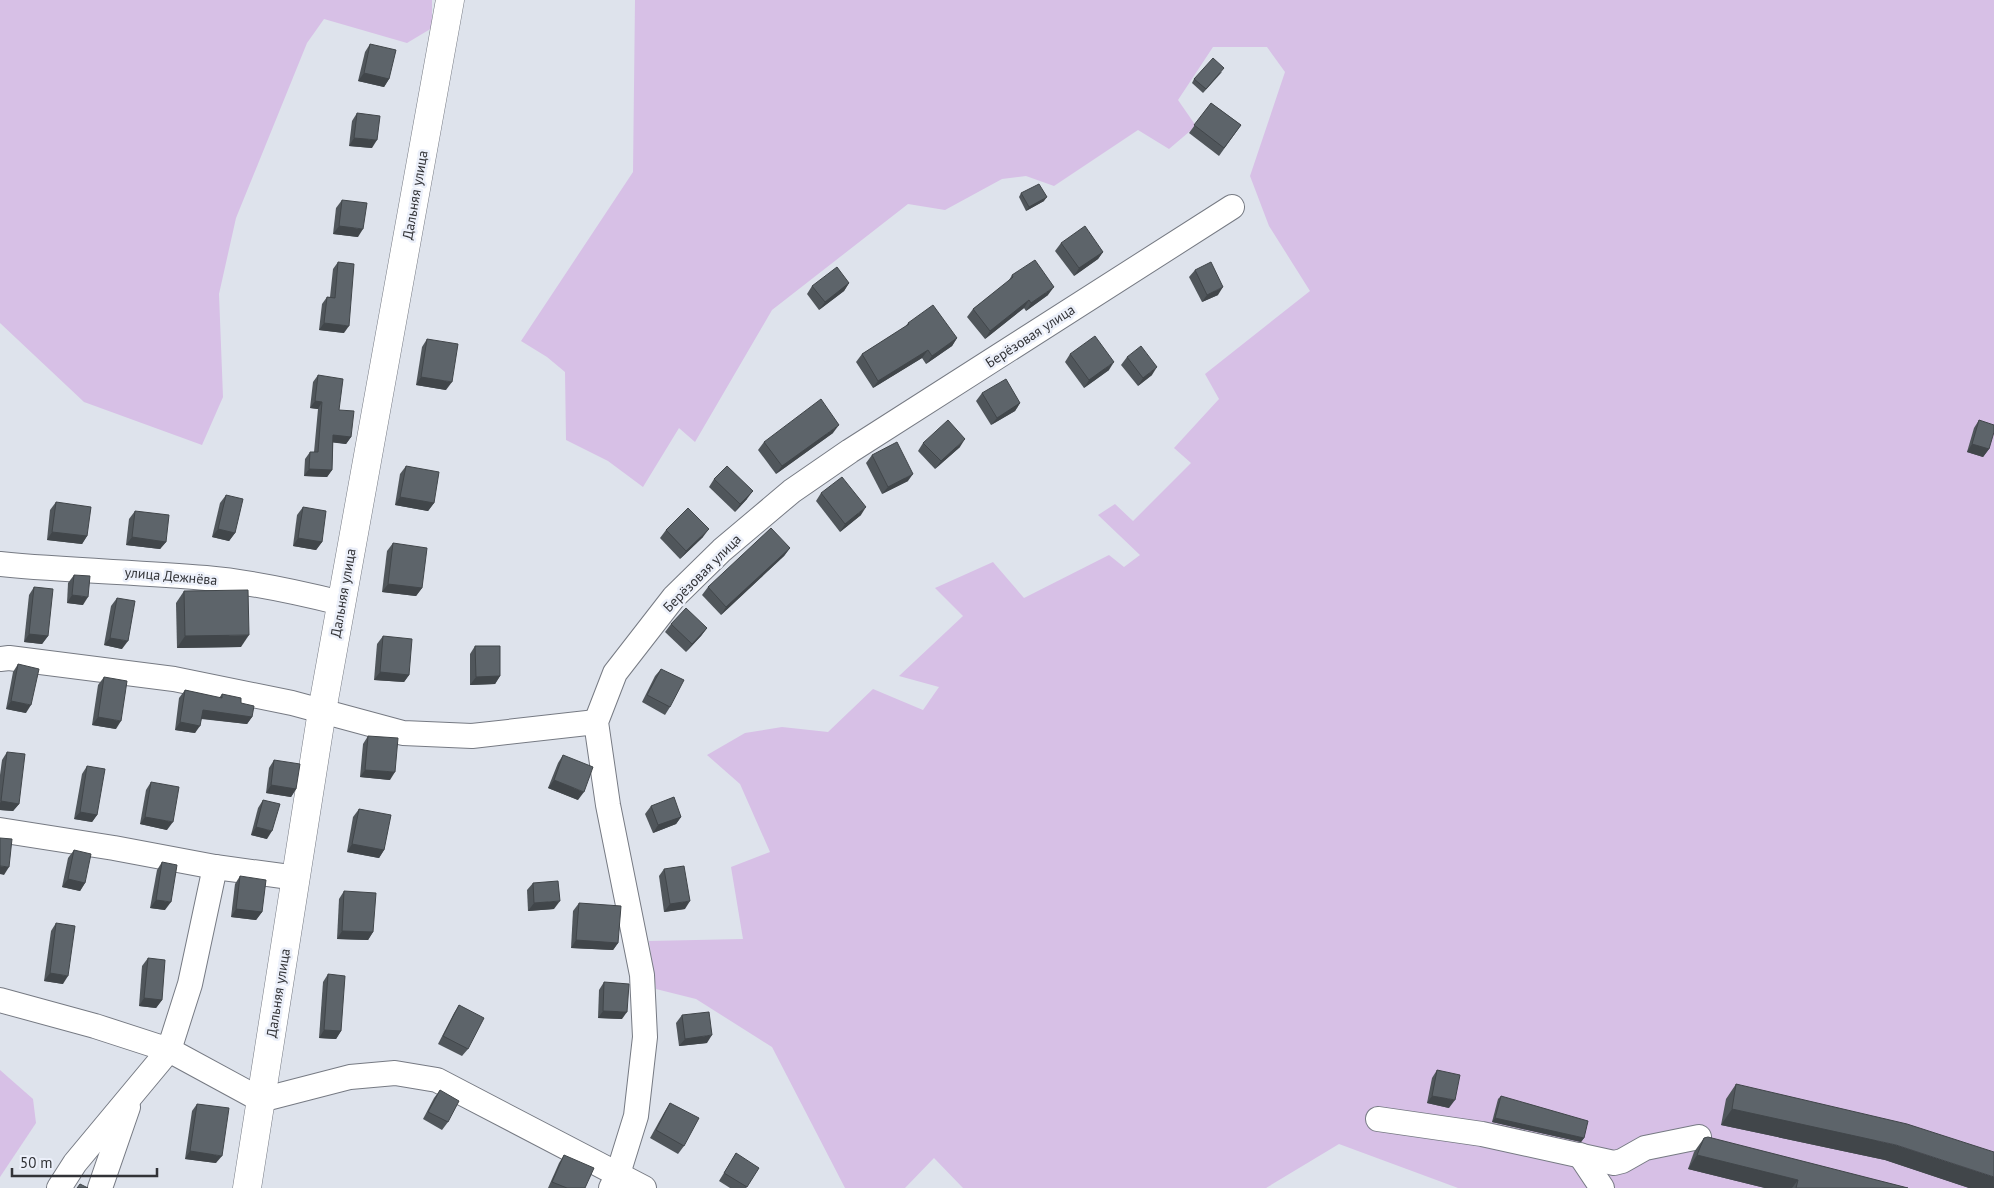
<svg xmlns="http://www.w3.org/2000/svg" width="1994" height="1188" font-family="'PT Sans',sans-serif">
	<rect width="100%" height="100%" fill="#dee3ec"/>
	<!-- green -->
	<g fill="#d7c0e6">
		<path d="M0,0H432V28L407,43L324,19L307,43L236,218L219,294L223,397L202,445L84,402L0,323Z"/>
		<path d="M635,0H1994V1188H1458L1339,1144L1266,1188H963L934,1158L905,1188H845L772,1047L696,999L656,989L649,941L743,939L731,867L770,852L740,784L707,755L745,733L782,727L828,732L873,689L923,710L939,687L899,676L963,616L935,588L993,562L1024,598L1109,555L1124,567L1140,555L1098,515L1115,504L1133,521L1191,463L1174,448L1219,399L1205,374L1310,291L1269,226L1250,176L1285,72L1267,47H1213L1178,100L1196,126L1169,149L1138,130L1054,186L1026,176L1002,179L945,210L908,204L772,310L695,442L679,428L643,487L608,461L566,440L565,372L547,357L521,341L633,172Z"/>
		<path d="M0,1070L33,1099L36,1123L0,1177Z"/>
	</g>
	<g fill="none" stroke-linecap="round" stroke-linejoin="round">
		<defs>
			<g id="minor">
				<path d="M0,564C69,571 137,572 206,578C251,582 297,592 341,603"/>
				<path d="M0,659L9,658L174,679L292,703L403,733L472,736L596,722"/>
				<path d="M0,830L114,848L215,867L297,878"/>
				<path d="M0,1000L95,1026L169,1050L190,984L215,867"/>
				<path d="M1378,1119L1482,1134L1614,1163L1622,1161L1645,1148L1699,1137"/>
				<path d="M1580,1155L1602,1188"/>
				<path d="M59,1188L75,1163L169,1050L261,1100L350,1077L395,1073L437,1080L644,1188"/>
				<path d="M100,1188L128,1107"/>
				<path d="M611,1188L618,1174L636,1116L645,1037L642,975L608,805L596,722L615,673L674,597L722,550L792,491L850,451L1232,207"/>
			</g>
			<path id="major" d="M247,1188L322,711L450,0"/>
		</defs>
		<!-- minor casing -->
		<use href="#minor" stroke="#767a83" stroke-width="26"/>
		<!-- major casing -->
		<use href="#major" stroke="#767a83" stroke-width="29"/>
		<!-- minor -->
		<use href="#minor" stroke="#fff" stroke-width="24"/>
		<!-- major -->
		<use href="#major" stroke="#fff" stroke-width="28"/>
	</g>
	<!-- wall -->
	<g fill="#50565b">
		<path d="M370,44L389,79L384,87L358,81L365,52Z"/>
		<path d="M1222,72L1203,93L1192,83L1194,79Z"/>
		<path d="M1211,103L1241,125L1219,156L1189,133Z"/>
		<path d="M357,113L372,148L349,146L352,121Z"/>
		<path d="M1021,193L1044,201L1026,211L1019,197Z"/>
		<path d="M342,200L358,237L333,234L336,208Z"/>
		<path d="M1061,243L1103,252L1098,259L1074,276L1055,251Z"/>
		<path d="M338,262L344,333L319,330L322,304L327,297H330L333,269Z"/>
		<path d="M1195,270L1218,295L1202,302L1189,277Z"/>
		<path d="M1012,275L1048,295L1026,311L1024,308L985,339L967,317L973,309L1008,282Z"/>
		<path d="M849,283L844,291L819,310L807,294L812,286Z"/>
		<path d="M908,323L957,338L952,346L926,364L922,358L873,388L856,362L862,354L905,327Z"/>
		<path d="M427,339L446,390L416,385L422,347Z"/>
		<path d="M1070,354L1109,370L1084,388L1065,362Z"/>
		<path d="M1127,357L1152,375L1138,386L1121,365Z"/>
		<path d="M318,375L339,410L351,437L346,444L333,442L332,470L327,477L304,476L305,459L310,452H314L318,409L310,408L313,382Z"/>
		<path d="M982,393L1020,403L1015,411L991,425L976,401Z"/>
		<path d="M1979,420L1989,449L1983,457L1967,452L1974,428Z"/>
		<path d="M833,433L776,474L758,450L764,442Z"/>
		<path d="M923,443L960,447L935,469L918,451Z"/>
		<path d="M872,455L908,481L882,494L866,463Z"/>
		<path d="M406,466L434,503L428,511L395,505L400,474Z"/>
		<path d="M714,479L747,499L735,512L709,487Z"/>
		<path d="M821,493L861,515L840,532L816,501Z"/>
		<path d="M226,495L235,533L229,541L212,537L220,503Z"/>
		<path d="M56,502L87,536L82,544L47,540L50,510Z"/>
		<path d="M303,507L322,542L316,550L293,546L297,515Z"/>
		<path d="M135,511L166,542L160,549L126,545L129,519Z"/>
		<path d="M666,530L703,537L680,559L660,538Z"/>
		<path d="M393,543L422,588L416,596L382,592L387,551Z"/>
		<path d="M790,548L784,556L721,615L702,595L708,587Z"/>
		<path d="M74,575L83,605L67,603L68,583Z"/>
		<path d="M34,587L48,636L42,644L24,642L29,595Z"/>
		<path d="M184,591L241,647L177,648L176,603Z"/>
		<path d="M117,598L122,649L104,645L111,606Z"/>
		<path d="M671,624L707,628L701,636L686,652L665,632Z"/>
		<path d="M383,636L409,675L404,682L374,680L377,644Z"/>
		<path d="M475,646L500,676L495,684L470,685V654Z"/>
		<path d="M18,664L26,713L6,709L13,672Z"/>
		<path d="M661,669L670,707L665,715L642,702L655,676Z"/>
		<path d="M104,677L116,729L92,725L98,685Z"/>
		<path d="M185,690L219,698L222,694L241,703L252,717L247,724L201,719L195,733L175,730L179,698Z"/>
		<path d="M368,736L390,780L360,777L363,744Z"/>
		<path d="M7,752L19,804L13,811L0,810V775L2,760Z"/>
		<path d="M563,755L578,800L548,788L558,763Z"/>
		<path d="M274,760L296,789L291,797L266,793L269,768Z"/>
		<path d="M87,766L97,815L92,822L74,819L82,774Z"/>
		<path d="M151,782L167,830L140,824L146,790Z"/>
		<path d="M263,800L267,839L251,835L258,808Z"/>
		<path d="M651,806L681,817L676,824L653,833L645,814Z"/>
		<path d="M359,809L384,850L379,858L347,852L353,817Z"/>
		<path d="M74,850L85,883L80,891L62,887L68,858Z"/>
		<path d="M162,862L165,910L150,908L157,870Z"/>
		<path d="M664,869L685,909L664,912L659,876Z"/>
		<path d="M240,876L262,912L256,920L231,917L235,884Z"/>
		<path d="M533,883L554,909L528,911L527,890Z"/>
		<path d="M344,891L373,932L368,940L337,939L339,899Z"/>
		<path d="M579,903L618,943L613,950L571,948L573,911Z"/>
		<path d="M56,923L63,984L44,981L51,931Z"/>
		<path d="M148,958L162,1000L156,1008L139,1006L142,966Z"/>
		<path d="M328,974L341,1031L336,1039L319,1038L323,982Z"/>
		<path d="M604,982L622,1019L598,1018L599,990Z"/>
		<path d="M459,1005L468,1049L462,1056L438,1044L454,1013Z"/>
		<path d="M682,1015L707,1043L679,1046L676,1023Z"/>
		<path d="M1437,1070L1449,1108L1427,1103L1432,1078Z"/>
		<path d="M1736,1084L1994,1188H1969L1885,1160L1721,1125L1726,1099Z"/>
		<path d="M440,1090L448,1122L442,1130L423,1119L434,1098Z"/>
		<path d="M1501,1096L1584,1138L1581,1142L1492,1122L1498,1099Z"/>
		<path d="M670,1103L684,1146L678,1154L650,1138L665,1111Z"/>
		<path d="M197,1104L216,1163L185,1159L192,1111Z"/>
		<path d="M1704,1138L1908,1188H1765L1688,1169L1694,1152Z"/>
		<path d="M736,1153L747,1187L746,1188H730L719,1181Z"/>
		<path d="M564,1155L585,1188H548L559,1163Z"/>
	</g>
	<!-- shaded-wall -->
	<g fill="#41464a">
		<path d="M364,73L389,79L384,87L358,81Z"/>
		<path d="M354,138L377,140L372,148L349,146Z"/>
		<path d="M1047,197L1044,201L1026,211L1029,207Z"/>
		<path d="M339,226L363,229L358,237L333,234Z"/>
		<path d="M1103,252L1098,259L1074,276L1079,268Z"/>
		<path d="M849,283L844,291L819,310L825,302Z"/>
		<path d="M1054,287L1048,295L1026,311L1031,303Z"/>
		<path d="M1223,287L1218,295L1202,302L1207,295Z"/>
		<path d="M1029,300L1024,308L985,339L990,331Z"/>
		<path d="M324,323L349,326L344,333L319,330Z"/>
		<path d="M957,338L952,346L926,364L932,356Z"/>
		<path d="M928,350L922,358L873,388L878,381Z"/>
		<path d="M1114,362L1109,370L1084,388L1089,380Z"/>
		<path d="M1157,367L1152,375L1138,386L1143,378Z"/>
		<path d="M421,377L452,382L446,390L416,385Z"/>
		<path d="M315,401L322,402L318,409L310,408Z"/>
		<path d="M1020,403L1015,411L991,425L997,418Z"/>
		<path d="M839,425L833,433L776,474L782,466Z"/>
		<path d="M333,435L351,437L346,444L328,442Z"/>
		<path d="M965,439L960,447L935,469L941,461Z"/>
		<path d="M1972,444L1989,449L1983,457L1967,452Z"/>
		<path d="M309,469L332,470L327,477L304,476Z"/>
		<path d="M913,474L908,481L882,494L888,487Z"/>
		<path d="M753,491L747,499L735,512L740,504Z"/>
		<path d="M400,497L434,503L428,511L395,505Z"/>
		<path d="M866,507L861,515L840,532L845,524Z"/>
		<path d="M218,529L235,533L229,541L212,537Z"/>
		<path d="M709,529L703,537L680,559L686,551Z"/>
		<path d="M52,532L87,536L82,544L47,540Z"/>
		<path d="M132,537L166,542L160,549L126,545Z"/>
		<path d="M298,538L322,542L316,550L293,546Z"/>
		<path d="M790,548L784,556L721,615L726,607Z"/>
		<path d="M388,584L422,588L416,596L382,592Z"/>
		<path d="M72,595L88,597L83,605L67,603Z"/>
		<path d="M707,628L701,636L686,652L692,644Z"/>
		<path d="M29,634L48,636L42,644L24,642Z"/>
		<path d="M249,635L241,647L177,648L185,636Z"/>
		<path d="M110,638L128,641L122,649L104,645Z"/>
		<path d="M380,672L409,675L404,682L374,680Z"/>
		<path d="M500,676L495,684L470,685L476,677Z"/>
		<path d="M11,701L31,705L26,713L6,709Z"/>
		<path d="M203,710L252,717L247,724L197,718Z"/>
		<path d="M98,717L121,721L116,729L92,725Z"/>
		<path d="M180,722L200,726L195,733L175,730Z"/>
		<path d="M365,770L395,772L390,780L360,777Z"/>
		<path d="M554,780L584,792L578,800L548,788Z"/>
		<path d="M271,785L296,789L291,797L266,793Z"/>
		<path d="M1,801L19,804L13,811L0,810V803Z"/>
		<path d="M80,812L97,815L92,822L74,819Z"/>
		<path d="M145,817L173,822L167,830L140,824Z"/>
		<path d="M681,817L676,824L653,833L658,825Z"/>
		<path d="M256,827L272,831L267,839L251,835Z"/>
		<path d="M352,844L384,850L379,858L347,852Z"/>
		<path d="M0,866L9,867L4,875L0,874Z"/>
		<path d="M68,879L85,883L80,891L62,887Z"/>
		<path d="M156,900L171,902L165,910L150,908Z"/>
		<path d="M560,901L554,909L528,911L534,903Z"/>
		<path d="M690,901L685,909L664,912L670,904Z"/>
		<path d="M236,909L262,912L256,920L231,917Z"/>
		<path d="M342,931L373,932L368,940L337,939Z"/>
		<path d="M576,940L618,943L613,950L571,948Z"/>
		<path d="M50,973L68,976L63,984L44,981Z"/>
		<path d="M144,998L162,1000L156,1008L139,1006Z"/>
		<path d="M603,1011L627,1012L622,1019L598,1018Z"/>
		<path d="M324,1030L341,1031L336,1039L319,1038Z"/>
		<path d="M712,1035L707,1043L679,1046L685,1039Z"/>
		<path d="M1432,1096L1455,1100L1449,1108L1427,1103Z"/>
		<path d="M1732,1109L1896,1145L1994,1177V1188H1969L1885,1160L1721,1125Z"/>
		<path d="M1495,1118L1584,1138L1581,1142L1492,1122Z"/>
		<path d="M190,1151L222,1156L216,1163L185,1159Z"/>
		<path d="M1697,1155L1798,1180L1792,1188H1765L1688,1169Z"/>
	</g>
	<!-- building -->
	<g fill="#5d646a" stroke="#41464a">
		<path d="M370,44L396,50L389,79L364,73Z"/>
		<path d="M1213,58L1224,68L1206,89L1194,79Z"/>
		<path d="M1211,103L1241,125L1224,148L1194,125Z"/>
		<path d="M357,113L380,116L377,140L354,138Z"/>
		<path d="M1039,184L1047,197L1029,207L1021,193Z"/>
		<path d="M342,200L367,203L363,229L339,226Z"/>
		<path d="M1085,226L1103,252L1079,268L1061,243Z"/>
		<path d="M1035,260L1054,287L1031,303L1029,300L990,331L973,309L1013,277L1012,275Z"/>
		<path d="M338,262L354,264L349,326L324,323L327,297L335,298Z"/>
		<path d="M1211,262L1223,287L1207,295L1195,270Z"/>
		<path d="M837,267L849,283L825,302L812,286Z"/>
		<path d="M933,305L957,338L932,356L928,350L878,381L862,354L909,324L908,323Z"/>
		<path d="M1095,336L1114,362L1089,380L1070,354Z"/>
		<path d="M427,339L458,344L452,382L421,377Z"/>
		<path d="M1141,346L1157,367L1143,378L1127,357Z"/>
		<path d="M318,375L343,379L339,410L354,411L351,437L333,435L332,470L309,469L310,452H318L322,402L315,401Z"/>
		<path d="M1006,379L1020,403L997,418L982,393Z"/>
		<path d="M821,399L839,425L782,466L764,442Z"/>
		<path d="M948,420L965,439L941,461L923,443Z"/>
		<path d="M1979,420L1994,425V432L1989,449L1972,444Z"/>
		<path d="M897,442L913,474L888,487L872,455Z"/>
		<path d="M406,466L439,472L434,503L400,497Z"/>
		<path d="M727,466L753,491L740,504L714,479Z"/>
		<path d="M842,477L866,507L845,524L821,493Z"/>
		<path d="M226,495L243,499L235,533L218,529Z"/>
		<path d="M56,502L91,507L87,536L52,532Z"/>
		<path d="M303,507L326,511L322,542L298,538Z"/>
		<path d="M688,508L709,529L686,551L666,530Z"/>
		<path d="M135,511L169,515L166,542L132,537Z"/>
		<path d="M771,528L790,548L726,607L708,587Z"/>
		<path d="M393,543L427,548L422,588L388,584Z"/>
		<path d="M74,575L90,576L88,597L72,595Z"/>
		<path d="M34,587L53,589L48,636L29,634Z"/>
		<path d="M248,590L249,635L185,636L184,591Z"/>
		<path d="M117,598L135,601L128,641L110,638Z"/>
		<path d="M686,608L707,628L692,644L671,624Z"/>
		<path d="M383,636L412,639L409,675L380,672Z"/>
		<path d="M475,646H500V676L476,677Z"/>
		<path d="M18,664L39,669L31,705L11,701Z"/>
		<path d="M661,669L684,680L670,707L647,695Z"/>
		<path d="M104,677L127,681L121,721L98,717Z"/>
		<path d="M185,690L222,698V694L241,698V703L254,706L252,717L203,710L200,726L180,722Z"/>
		<path d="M368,736L398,738L395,772L365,770Z"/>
		<path d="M7,752L25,754L19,804L1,801Z"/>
		<path d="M563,755L593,767L584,792L554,780Z"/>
		<path d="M274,760L300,764L296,789L271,785Z"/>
		<path d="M87,766L105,769L97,815L80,812Z"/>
		<path d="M151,782L179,787L173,822L145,817Z"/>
		<path d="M674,797L681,817L658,825L651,806Z"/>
		<path d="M263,800L280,804L272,831L256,827Z"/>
		<path d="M359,809L391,815L384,850L352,844Z"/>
		<path d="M0,838L12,839L9,867L0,866Z"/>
		<path d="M74,850L91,854L85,883L68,879Z"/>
		<path d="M162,862L177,865L171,902L156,900Z"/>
		<path d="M684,866L690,901L670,904L664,869Z"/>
		<path d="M240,876L266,880L262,912L236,909Z"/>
		<path d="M558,881L560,901L534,903L533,883Z"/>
		<path d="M344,891L376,893L373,932L342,931Z"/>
		<path d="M579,903L621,906L618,943L576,940Z"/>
		<path d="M56,923L75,926L68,976L50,973Z"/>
		<path d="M148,958L165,960L162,1000L144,998Z"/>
		<path d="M328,974L345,976L341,1031L324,1030Z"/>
		<path d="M604,982L629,984L627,1012L603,1011Z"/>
		<path d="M459,1005L484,1018L468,1049L443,1036Z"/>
		<path d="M709,1012L712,1035L685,1039L682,1015Z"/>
		<path d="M1437,1070L1460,1075L1455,1100L1432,1096Z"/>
		<path d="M1736,1084L1907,1124L1994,1152V1177L1896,1145L1732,1109Z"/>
		<path d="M440,1090L459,1101L448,1122L428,1112Z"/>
		<path d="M1501,1096L1588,1121L1584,1138L1495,1118Z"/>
		<path d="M670,1103L699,1118L684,1146L656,1130Z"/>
		<path d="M197,1104L229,1108L222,1156L190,1151Z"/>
		<path d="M1708,1137L1908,1188H1796L1798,1180L1697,1155L1704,1138Z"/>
		<path d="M736,1153L759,1168L747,1187L724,1173Z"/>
		<path d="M564,1155L594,1168L585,1188H567L552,1182Z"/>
		<path d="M80,1184L88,1188H77Z"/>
	</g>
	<g text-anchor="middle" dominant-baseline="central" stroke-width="5" stroke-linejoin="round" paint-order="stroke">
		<!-- street labels -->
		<g font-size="14" fill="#323337" stroke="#ecf0fa">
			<text transform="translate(415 195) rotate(-80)">Дальняя улица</text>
			<text transform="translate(1030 336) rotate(-33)">Берёзовая улица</text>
			<text transform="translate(702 573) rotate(-45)">Берёзовая улица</text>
			<text transform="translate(171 576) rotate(5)">улица Дежнёва</text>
			<text transform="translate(343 593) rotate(-80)">Дальняя улица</text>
			<text transform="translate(278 993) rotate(-81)">Дальняя улица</text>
		</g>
	</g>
	<!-- scale -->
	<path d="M12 1168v8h145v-8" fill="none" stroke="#323337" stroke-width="2.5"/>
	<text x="20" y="1168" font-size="15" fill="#323337" stroke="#ecf0fa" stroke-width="4" paint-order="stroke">50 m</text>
</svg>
